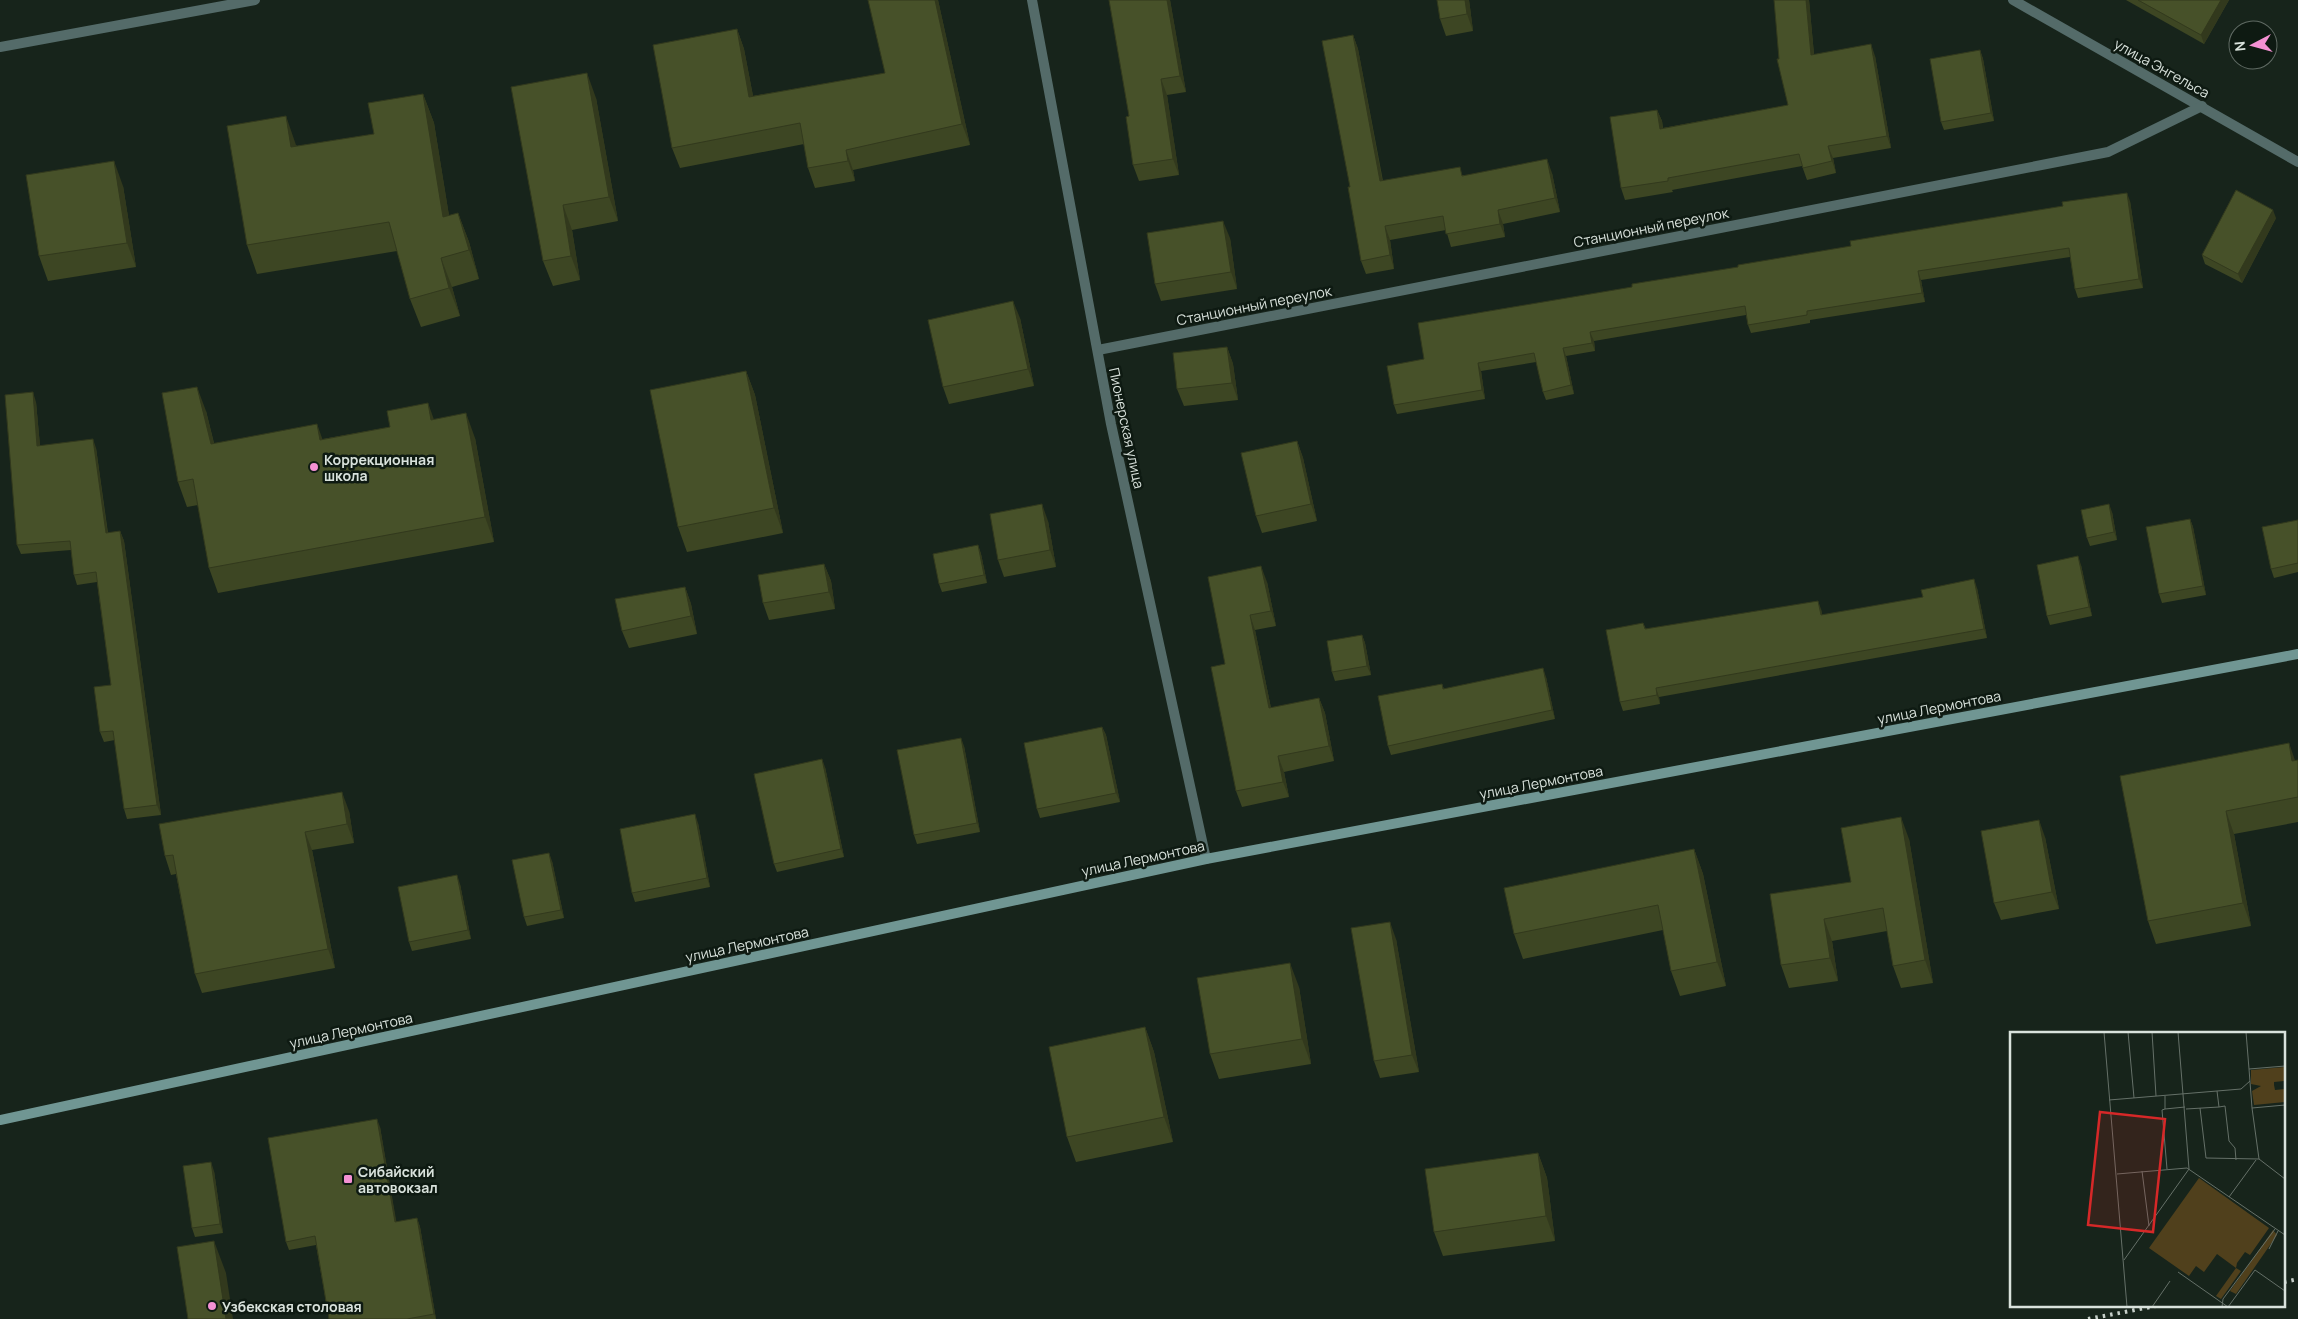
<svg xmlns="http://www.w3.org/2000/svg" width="2298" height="1319" font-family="Manrope,sans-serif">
	<rect width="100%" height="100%" fill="#17241b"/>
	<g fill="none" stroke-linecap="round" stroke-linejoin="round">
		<!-- minor -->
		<g stroke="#546b69" stroke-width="10">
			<path d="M2013,0L2298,162"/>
			<path d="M0,47L255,0"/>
			<path d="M1098,350L2108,152L2202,106"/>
		</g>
		<!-- tertiary -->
		<path stroke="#546b69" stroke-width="10" d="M1032,0L1111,424L1206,859"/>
		<!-- secondary -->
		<path stroke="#709693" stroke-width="10" d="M0,1120L1206,859L2298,654"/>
		<!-- rail -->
		<g stroke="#c6cfc9" stroke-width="4" stroke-dasharray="2.5 5" stroke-linecap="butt">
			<path d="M2284,1282L2298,1279"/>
			<path d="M2088,1319L2161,1305"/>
		</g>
	</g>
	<!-- wall -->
	<g fill="#3d4623">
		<path d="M938,0L970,145L853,170L855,181L815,188L808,168L804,144L680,168L672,148L737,29L744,49L753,96L885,73Z"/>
		<path d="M1109,0H1170L1186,92L1167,95L1179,175L1139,181L1133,165L1129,116Z"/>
		<path d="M1469,0L1473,31L1446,36L1440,19Z"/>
		<path d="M1809,0L1814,54L1875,56L1891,148L1833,158L1836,173L1807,180L1802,166L1672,190L1673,192L1625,200L1621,188L1657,110L1662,121L1663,128L1788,105L1779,59Z"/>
		<path d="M2126,0H2229L2204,44Z"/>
		<path d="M1353,35L1358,49L1383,181L1463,175L1552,173L1560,212L1503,224L1505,237L1451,247L1446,230L1390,240L1394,269L1366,274L1361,261L1350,187Z"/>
		<path d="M1980,50L1983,59L1994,121L1944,130L1941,122Z"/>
		<path d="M423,94L434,123L449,216L458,213L469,242L479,279L452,287L460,316L421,327L410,299L397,251L257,274L247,245L296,145L297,146L374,134Z"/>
		<path d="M596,98L618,221L572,230L580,280L553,286L543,261Z"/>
		<path d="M123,186L136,267L48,281L39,256Z"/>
		<path d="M2130,201L2143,288L2078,298L2075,289L2070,257L1921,280L1925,302L1810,320V323L1751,333L1748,325L1746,315L1594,341L1595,351L1566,356L1574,394L1546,400L1543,392L1536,362L1481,371L1485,399L1397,414L1394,405L1424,359L1632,287Z"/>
		<path d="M2276,218L2242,283L2205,264L2202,255Z"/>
		<path d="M1230,238L1237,289L1161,301L1155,284Z"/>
		<path d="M1020,318L1034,386L949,404L943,387Z"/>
		<path d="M1227,347L1233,364L1238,400L1184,406L1177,389Z"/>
		<path d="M746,371L755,395L783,533L687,552L678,527Z"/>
		<path d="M36,402L40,446L96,448L108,533L120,531L124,541L161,815L127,819L124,809L115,740L104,742L100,732L111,685L97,582L77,585L74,575L71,550L21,554L17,545Z"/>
		<path d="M206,411L214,443L323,439L434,419L475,438L494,542L218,593L209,568L198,505L187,507L178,482Z"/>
		<path d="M1297,441L1303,458L1317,521L1262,533L1256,516Z"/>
		<path d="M2112,512L2117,540L2090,546L2087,538Z"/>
		<path d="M2190,519L2193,527L2206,595L2162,603L2159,594Z"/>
		<path d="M2298,520V572L2274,578L2271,569Z"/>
		<path d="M1048,521L1056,567L1004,577L998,560Z"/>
		<path d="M978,545L981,554L987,583L942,592L939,584Z"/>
		<path d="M824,564L831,581L835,609L769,620L763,603Z"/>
		<path d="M2081,565L2092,616L2050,625L2047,616Z"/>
		<path d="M1267,582L1276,626L1255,630L1271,708L1319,698L1325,713L1334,761L1284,772L1289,797L1242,807L1236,791L1225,664Z"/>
		<path d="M685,587L691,604L697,634L629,648L622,631Z"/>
		<path d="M1977,588L1987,638L1659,697L1660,704L1623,711L1620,702L1643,623L1646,629L1821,609L1822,615Z"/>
		<path d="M1362,635L1365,643L1371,675L1335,681L1332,672Z"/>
		<path d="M1546,677L1555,719L1391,755L1388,746L1442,684L1444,689Z"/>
		<path d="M1102,727L1106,735L1120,802L1040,818L1037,809Z"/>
		<path d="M964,746L980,832L917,844L914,835Z"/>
		<path d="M2298,760V822L2234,834L2251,926L2156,944L2148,921L2120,776Z"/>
		<path d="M825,767L844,857L777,872L774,864Z"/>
		<path d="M349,811L354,843L312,850L335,968L202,993L195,974L176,874L171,875L165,856Z"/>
		<path d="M698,823L710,887L635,902L632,893Z"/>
		<path d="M2045,837L2059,909L2001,920L1994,903Z"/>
		<path d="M1909,839L1933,983L1901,988L1893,966L1887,931L1832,941L1838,981L1789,988L1781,965L1851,882Z"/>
		<path d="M1694,849L1703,874L1726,986L1680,996L1671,971L1663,930L1523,959L1514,934Z"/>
		<path d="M552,861L564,918L527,926L524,917Z"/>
		<path d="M460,884L471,939L412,951L409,942Z"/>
		<path d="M1396,939L1419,1072L1380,1078L1374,1061Z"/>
		<path d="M1299,987L1311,1064L1219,1079L1210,1054Z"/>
		<path d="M1145,1027L1154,1052L1173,1142L1076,1162L1067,1137Z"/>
		<path d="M380,1127L396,1222L417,1218L420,1227L436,1319H329L316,1245L289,1250L286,1242Z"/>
		<path d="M1538,1153L1547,1178L1555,1241L1443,1256L1434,1232Z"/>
		<path d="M214,1171L223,1233L195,1237L192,1228Z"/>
	</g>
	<!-- shaded-wall -->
	<g fill="#32391d">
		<path d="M935,0H938L970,145L962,124Z"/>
		<path d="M1167,0H1170L1186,92L1180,76Z"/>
		<path d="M1465,0H1469L1473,31L1467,14Z"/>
		<path d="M1806,0H1809L1815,66L1811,55Z"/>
		<path d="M2221,0H2229L2204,44L2201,35Z"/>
		<path d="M737,29L744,49L757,117L749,97Z"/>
		<path d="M1353,35L1358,49L1385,195L1380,181Z"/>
		<path d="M1871,44L1875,56L1891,148L1887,136Z"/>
		<path d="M1980,50L1983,59L1994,121L1991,113Z"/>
		<path d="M587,73L596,98L618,221L609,197Z"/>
		<path d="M1161,79L1167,95L1179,175L1173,159Z"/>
		<path d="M423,94L434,123L454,246L443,217Z"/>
		<path d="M1657,110L1662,121L1664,140L1660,129Z"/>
		<path d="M286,116L296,145L301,176L291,147Z"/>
		<path d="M1828,146L1833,158L1836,173L1832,161Z"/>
		<path d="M846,150L853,170L855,181L848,161Z"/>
		<path d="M1547,159L1552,173L1560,212L1555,198Z"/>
		<path d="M114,161L123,186L136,267L127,243Z"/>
		<path d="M2127,193L2130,201L2143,288L2139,279Z"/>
		<path d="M563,205L572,230L580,280L571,256Z"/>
		<path d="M1498,210L1503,224L1505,237L1500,224Z"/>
		<path d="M2273,210L2276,218L2242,283L2238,274Z"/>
		<path d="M458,213L469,242L479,279L469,250Z"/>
		<path d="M1223,221L1230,238L1237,289L1231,272Z"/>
		<path d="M1385,226L1390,240L1394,269L1390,255Z"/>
		<path d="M441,258L452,287L460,316L449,288Z"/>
		<path d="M1918,271L1921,280L1925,302L1922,293Z"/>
		<path d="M1013,301L1020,318L1034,386L1028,369Z"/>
		<path d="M1590,332L1594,341L1595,351L1592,343Z"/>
		<path d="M1227,347L1233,364L1238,400L1232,383Z"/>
		<path d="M1563,348L1566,356L1574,394L1571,385Z"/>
		<path d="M1478,363L1481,371L1485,399L1482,390Z"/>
		<path d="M746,371L755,395L783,533L774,508Z"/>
		<path d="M197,387L206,411L220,469L211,444Z"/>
		<path d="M33,392L36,402L41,456L37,446Z"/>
		<path d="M428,403L437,428L431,420Z"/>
		<path d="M466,413L475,438L494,542L485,517Z"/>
		<path d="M317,424L326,449L320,440Z"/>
		<path d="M93,439L96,448L109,543L106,533Z"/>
		<path d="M1297,441L1303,458L1317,521L1311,504Z"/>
		<path d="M1042,504L1048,521L1056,567L1050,550Z"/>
		<path d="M2109,504L2112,512L2117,540L2114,532Z"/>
		<path d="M2190,519L2193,527L2206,595L2203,586Z"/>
		<path d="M120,531L124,541L161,815L157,805Z"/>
		<path d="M978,545L981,554L987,583L984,575Z"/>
		<path d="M2078,556L2081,565L2092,616L2089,607Z"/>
		<path d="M824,564L831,581L835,609L829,592Z"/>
		<path d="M1261,566L1267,582L1276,626L1271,611Z"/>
		<path d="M1974,579L1977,588L1987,638L1984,629Z"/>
		<path d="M685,587L691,604L697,634L691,616Z"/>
		<path d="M1818,601L1821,609L1824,624L1821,615Z"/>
		<path d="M1250,615L1255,630L1274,723L1269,708Z"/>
		<path d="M1362,635L1365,643L1371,675L1367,666Z"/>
		<path d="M1543,668L1546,677L1555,719L1552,710Z"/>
		<path d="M1656,688L1659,697L1660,704L1657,695Z"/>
		<path d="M1319,698L1325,713L1334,761L1329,746Z"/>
		<path d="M1102,727L1106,735L1120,802L1116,793Z"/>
		<path d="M961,738L964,746L980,832L977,823Z"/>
		<path d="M2289,743L2297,766L2292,761Z"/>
		<path d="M1278,756L1284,772L1289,797L1283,782Z"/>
		<path d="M822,759L825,767L844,857L841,849Z"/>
		<path d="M342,792L349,811L354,843L347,824Z"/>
		<path d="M2226,811L2234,834L2251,926L2243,903Z"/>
		<path d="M695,814L698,823L710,887L707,878Z"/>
		<path d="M1901,817L1909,839L1933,983L1925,960Z"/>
		<path d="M2039,820L2045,837L2059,909L2052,892Z"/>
		<path d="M305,832L312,850L335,968L328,949Z"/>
		<path d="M1694,849L1703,874L1726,986L1717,962Z"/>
		<path d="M549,853L552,861L564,918L561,910Z"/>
		<path d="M457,875L460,884L471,939L468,930Z"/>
		<path d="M1824,919L1832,941L1838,981L1830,958Z"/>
		<path d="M1390,922L1396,939L1419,1072L1412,1055Z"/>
		<path d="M1290,963L1299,987L1311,1064L1302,1039Z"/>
		<path d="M1145,1027L1154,1052L1173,1142L1164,1117Z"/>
		<path d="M377,1119L380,1127L398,1231L395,1222Z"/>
		<path d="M1538,1153L1547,1178L1555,1241L1546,1216Z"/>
		<path d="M211,1162L214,1171L223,1233L220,1224Z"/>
		<path d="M417,1218L420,1227L436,1319L434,1314Z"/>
		<path d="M214,1241L226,1273L233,1319H226Z"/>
	</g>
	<!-- building -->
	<g fill="#475129" stroke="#32391d">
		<path d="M868,0H935L962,124L846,150L848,161L808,168L800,123L672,148L653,45L737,29L749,97L885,73Z"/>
		<path d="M1109,0H1167L1180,76L1161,79L1173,159L1133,165L1126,117L1129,116Z"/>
		<path d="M1437,0H1465L1467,14L1440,19Z"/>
		<path d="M1774,0H1806L1811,55L1871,44L1887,136L1828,146L1832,161L1803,168L1799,154L1668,178V181L1621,188L1610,117L1657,110L1660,129L1788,105L1777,59H1779Z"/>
		<path d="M2138,0H2221L2201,35Z"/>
		<path d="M1353,35L1380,181L1460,167L1462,176L1547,159L1555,198L1498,210L1500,224L1446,234L1443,216L1385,226L1390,255L1361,261L1348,187H1350L1322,41Z"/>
		<path d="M1980,50L1991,113L1941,122L1930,59Z"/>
		<path d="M587,73L609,197L563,205L571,256L543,261L511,87Z"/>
		<path d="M423,94L443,217L458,213L469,250L441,258L449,288L410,299L389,222L247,245L227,126L286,116L291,147L374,134L368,103Z"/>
		<path d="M114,161L127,243L39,256L26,175Z"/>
		<path d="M2236,190L2273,210L2238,274L2202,255Z"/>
		<path d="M2127,193L2139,279L2075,289L2069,248L1918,271L1922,293L1807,311V315L1748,325L1745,306L1590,332L1592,343L1563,348L1571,385L1543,392L1534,353L1478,363L1482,390L1394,405L1387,366L1424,359L1418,323L1632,287V284L1738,267V265L1851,246L1850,241L2063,206L2062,202Z"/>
		<path d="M1223,221L1231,272L1155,284L1147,233Z"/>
		<path d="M1013,301L1028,369L943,387L928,320Z"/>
		<path d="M1227,347L1232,383L1177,389L1173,353Z"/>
		<path d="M746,371L774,508L678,527L650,390Z"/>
		<path d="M197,387L211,444L317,424L320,440L390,427L387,411L428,403L431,420L466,413L485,517L209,568L193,479L178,482L162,393Z"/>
		<path d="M33,392L37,446L93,439L106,533L120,531L157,805L124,809L113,731L100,732L94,687L111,685L96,572L74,575L70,541L17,545L5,395Z"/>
		<path d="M1297,441L1311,504L1256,516L1241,453Z"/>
		<path d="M1042,504L1050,550L998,560L990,514Z"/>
		<path d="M2109,504L2114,532L2087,538L2081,510Z"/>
		<path d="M2190,519L2203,586L2159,594L2146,527Z"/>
		<path d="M2298,520V563L2271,569L2262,527Z"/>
		<path d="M978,545L984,575L939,584L933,554Z"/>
		<path d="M2078,556L2089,607L2047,616L2037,565Z"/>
		<path d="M824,564L829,592L763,603L758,575Z"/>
		<path d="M1261,566L1271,611L1250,615L1269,708L1319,698L1329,746L1278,756L1283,782L1236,791L1211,667L1225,664L1208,577Z"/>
		<path d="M1974,579L1984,629L1656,688L1657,695L1620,702L1606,630L1643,623L1645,629L1818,601L1821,615L1923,597L1921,590Z"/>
		<path d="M685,587L691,616L622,631L615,599Z"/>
		<path d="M1362,635L1367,666L1332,672L1327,641Z"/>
		<path d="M1543,668L1552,710L1388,746L1378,696L1442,684L1443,689Z"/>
		<path d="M1102,727L1116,793L1037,809L1024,743Z"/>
		<path d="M961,738L977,823L914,835L897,750Z"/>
		<path d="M2289,743L2292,761L2298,760V797L2226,811L2243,903L2148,921L2120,776Z"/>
		<path d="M822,759L841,849L774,864L754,774Z"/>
		<path d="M342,792L347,824L305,832L328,949L195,974L173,855L165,856L159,824Z"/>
		<path d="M695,814L707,878L632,893L620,829Z"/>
		<path d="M1901,817L1925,960L1893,966L1883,908L1824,919L1830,958L1781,965L1770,894L1851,882L1841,828Z"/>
		<path d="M2039,820L2052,892L1994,903L1981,831Z"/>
		<path d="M1694,849L1717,962L1671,971L1658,905L1514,934L1504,888Z"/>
		<path d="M549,853L561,910L524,917L512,860Z"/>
		<path d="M457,875L468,930L409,942L398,887Z"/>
		<path d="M1390,922L1412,1055L1374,1061L1351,928Z"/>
		<path d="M1290,963L1302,1039L1210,1054L1197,978Z"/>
		<path d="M1145,1027L1164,1117L1067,1137L1049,1047Z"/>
		<path d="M377,1119L395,1222L417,1218L434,1314L407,1319H329L315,1236L286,1242L268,1138Z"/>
		<path d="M1538,1153L1546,1216L1434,1232L1425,1169Z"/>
		<path d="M211,1162L220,1224L192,1228L183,1166Z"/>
		<path d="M214,1241L226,1319H188L177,1247Z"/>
	</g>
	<!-- markers -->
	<g fill="#f491d3" stroke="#0e1a12" stroke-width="2">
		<circle cx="314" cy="467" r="5"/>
		<rect x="343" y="1174" width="10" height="10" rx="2.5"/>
		<circle cx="212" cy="1306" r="5"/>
	</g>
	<g text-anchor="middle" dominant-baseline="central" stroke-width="5" stroke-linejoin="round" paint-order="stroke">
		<!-- street labels -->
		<g font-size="14" fill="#d9e2dc" stroke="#0e1a12">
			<text transform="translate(2162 68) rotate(29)">улица Энгельса</text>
			<text transform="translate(1651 227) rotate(-11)">Станционный переулок</text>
			<text transform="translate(1254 305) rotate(-11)">Станционный переулок</text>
			<text transform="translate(1127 428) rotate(78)">Пионерская улица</text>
			<text transform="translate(1939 707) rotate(-11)">улица Лермонтова</text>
			<text transform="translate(1541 782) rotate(-11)">улица Лермонтова</text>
			<text transform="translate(1143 858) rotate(-12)">улица Лермонтова</text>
			<text transform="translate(747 944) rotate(-12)">улица Лермонтова</text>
			<text transform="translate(351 1030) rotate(-12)">улица Лермонтова</text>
		</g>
		<!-- poi labels -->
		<g font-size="14" font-weight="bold" fill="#d9e2dc" stroke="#0e1a12" text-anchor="start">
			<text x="324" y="459">Коррекционная<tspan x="324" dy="16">школа</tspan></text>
			<text x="358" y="1171">Сибайский<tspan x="358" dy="16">автовокзал</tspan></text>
			<text x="222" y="1306">Узбекская столовая</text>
		</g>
	</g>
	<!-- overview -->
	<g transform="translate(2010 1032)">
		<rect width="275" height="275" fill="#17241b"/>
		<path d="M275,35V52L274,49L264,50V53L265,58L275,57V70L244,73L242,59L251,54L241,52V38ZM189,146L259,196L240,223L235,220L227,231L226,236L231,239L211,267L206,264L226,236L207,222L194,240L186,234L179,244L139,216ZM263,198L267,203L242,239L226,262L220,259Z" fill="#50401c"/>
		<path fill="none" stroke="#657068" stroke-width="1" d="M94,0L117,275M118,0L124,66M142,0L146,64M236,0L239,37M275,34L239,37L242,76L275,73M207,59L209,75L215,74L219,109L225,116L226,128M155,64V77L152,78L157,137M99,68L231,57L240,49M190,76L196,126L249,127M242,76L249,127M155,77L175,75M176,77L209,75M249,127L275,147M132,139L139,194M107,142L177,136L275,203M219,165L246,128M259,217L268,199M114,228L179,137L168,0M168,240L218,275M142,275L160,249M212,275L213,267L265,197M218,275L245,238L275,259"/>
		<path fill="#d62828" fill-opacity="0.15" stroke="#d62828" stroke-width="2.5" d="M90,80L155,87L143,200L78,193Z"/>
		<rect width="275" height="275" fill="none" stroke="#d9e2dc" stroke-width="2.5"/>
	</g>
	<!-- north arrow -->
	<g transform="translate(2253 45) rotate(264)"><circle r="24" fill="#0e1a12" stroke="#5f6a63"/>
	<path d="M0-4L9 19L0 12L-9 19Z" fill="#f491d3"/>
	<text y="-8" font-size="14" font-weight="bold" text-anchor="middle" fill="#d9e2dc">N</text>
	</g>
</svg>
